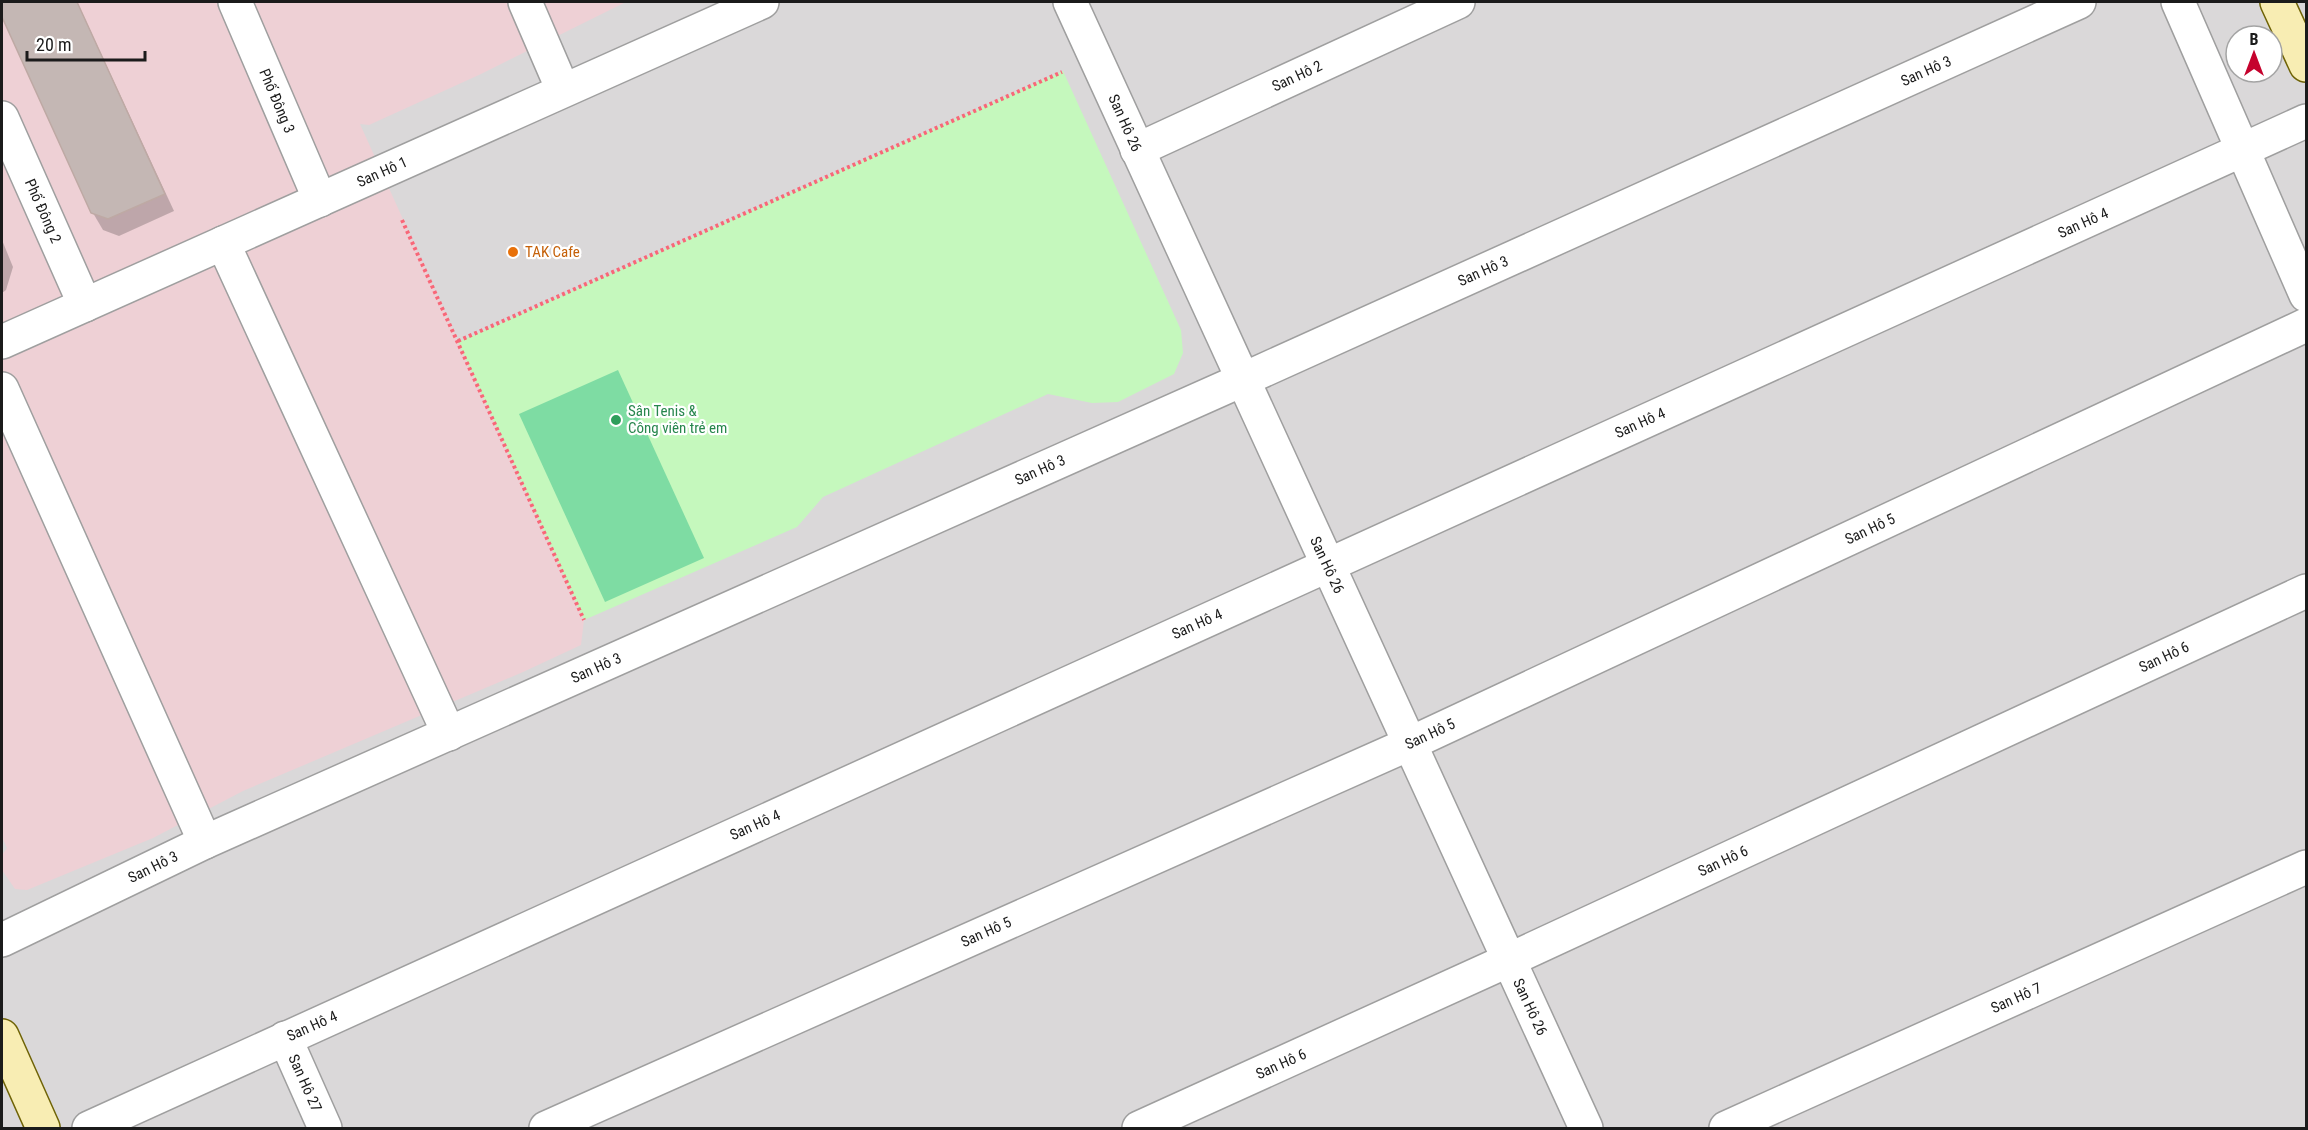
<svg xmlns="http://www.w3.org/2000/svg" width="2308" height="1130" font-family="'Roboto Condensed',sans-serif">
	<rect width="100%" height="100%" fill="#ede6e1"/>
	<!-- residential -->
	<path fill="#dad8d9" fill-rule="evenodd" d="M2,2H2306V1128H2ZM2236,36H2272V72H2236Z"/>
	<!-- commercial -->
	<path fill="#eed0d5" d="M2,2H626L481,74L369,125L360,124L584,620L581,645L523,672L243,791L153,838L27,890L15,889L2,870V855L7,848L2,837Z"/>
	<!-- park -->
	<path fill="#c5f8bd" d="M1063,71L1181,330L1183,353L1174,374L1118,402L1092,403L1048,394L823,497L797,527L584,620L458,342Z"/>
	<!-- pitch -->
	<path fill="#7edca3" d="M618,370L704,558L605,602L519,414Z"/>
	<!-- shadow -->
	<g fill="#0003">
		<path d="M2,2H77L174,211L119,236L103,230L93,213L2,13Z"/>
		<path d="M2,240L13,267L6,290L2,293Z"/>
	</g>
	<!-- building -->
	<path fill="#c4b7b4" stroke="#bea9a4" stroke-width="1.5" d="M2,2H77L165,194L108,219L91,213L2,17Z"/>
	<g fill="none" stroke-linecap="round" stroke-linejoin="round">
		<defs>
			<g id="street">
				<path d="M235,2L320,200"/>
				<path d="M525,2L563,90"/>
				<path d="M1070,2L1586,1128"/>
				<path d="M2178,2L2306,295"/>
				<path d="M2,118L85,305"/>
				<path d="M1137,150L1458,2"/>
				<path d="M223,243L449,734"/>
				<path d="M2,342L762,2"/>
				<path d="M2,389L205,842"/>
				<path d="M2,940L205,842L1242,380L2079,2"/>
				<path d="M285,1038L325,1128"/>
				<path d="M89,1128L2306,121"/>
				<path d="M546,1128L1409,744L2306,325"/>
				<path d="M1139,1128L1509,960L2306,591"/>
				<path d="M1726,1128L2306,867"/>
			</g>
			<g id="secondary">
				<path d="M2277,2L2306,65"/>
				<path d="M2,1036L43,1128"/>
			</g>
		</defs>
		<!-- street casing -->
		<use href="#street" stroke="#9f9f9f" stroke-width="36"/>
		<!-- secondary casing -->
		<use href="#secondary" stroke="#6f6306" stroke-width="36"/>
		<!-- path -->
		<g stroke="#f86778" stroke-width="4" stroke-dasharray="3 3" stroke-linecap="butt">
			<path d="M402,220L584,620"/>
			<path d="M458,341L1062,72"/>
		</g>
		<!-- street -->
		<use href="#street" stroke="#fff" stroke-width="33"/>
		<!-- secondary -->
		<use href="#secondary" stroke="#f8edb3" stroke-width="33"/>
	</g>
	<!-- markers -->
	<circle fill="#e8710a" stroke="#fff" stroke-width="2" cx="513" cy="252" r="6"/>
	<circle fill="#2e9e5b" stroke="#fff" stroke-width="2" cx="616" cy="420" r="6"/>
	<g text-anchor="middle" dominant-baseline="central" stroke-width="4.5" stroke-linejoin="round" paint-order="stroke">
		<!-- street labels -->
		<g font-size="15" fill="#1b1b1b" stroke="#fff">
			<text transform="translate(1926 71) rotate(-24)">San Hô 3</text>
			<text transform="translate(1297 76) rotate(-25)">San Hô 2</text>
			<text transform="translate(277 101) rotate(67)">Phố Đông 3</text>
			<text transform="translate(1125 123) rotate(66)">San Hô 26</text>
			<text transform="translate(382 172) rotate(-24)">San Hô 1</text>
			<text transform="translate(43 211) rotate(66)">Phố Đông 2</text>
			<text transform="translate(2083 223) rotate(-24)">San Hô 4</text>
			<text transform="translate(1483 271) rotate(-24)">San Hô 3</text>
			<text transform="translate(1640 423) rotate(-24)">San Hô 4</text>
			<text transform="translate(1040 470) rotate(-24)">San Hô 3</text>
			<text transform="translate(1870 529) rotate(-25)">San Hô 5</text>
			<text transform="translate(1327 565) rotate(65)">San Hô 26</text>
			<text transform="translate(1197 624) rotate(-24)">San Hô 4</text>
			<text transform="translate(2164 657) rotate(-25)">San Hô 6</text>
			<text transform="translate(596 668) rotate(-24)">San Hô 3</text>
			<text transform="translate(1430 734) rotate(-25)">San Hô 5</text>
			<text transform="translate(755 825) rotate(-24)">San Hô 4</text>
			<text transform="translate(1723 861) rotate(-25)">San Hô 6</text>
			<text transform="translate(153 867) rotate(-26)">San Hô 3</text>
			<text transform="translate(986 932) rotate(-24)">San Hô 5</text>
			<text transform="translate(2016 998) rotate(-24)">San Hô 7</text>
			<text transform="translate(1530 1007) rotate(65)">San Hô 26</text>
			<text transform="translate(312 1026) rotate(-24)">San Hô 4</text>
			<text transform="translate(1281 1064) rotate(-24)">San Hô 6</text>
			<text transform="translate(305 1083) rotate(66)">San Hô 27</text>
		</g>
		<!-- food labels -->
		<g font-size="15" fill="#c56008" stroke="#fff" text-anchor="start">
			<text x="525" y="252">TAK Cafe</text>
		</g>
		<!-- leisure labels -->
		<g font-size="15" fill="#27864d" stroke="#fff" text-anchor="start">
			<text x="628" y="411">Sân Tenis &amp;<tspan x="628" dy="17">Công viên trẻ em</tspan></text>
		</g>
	</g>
	<!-- border -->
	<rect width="2308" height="1130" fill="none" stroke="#1b1b1b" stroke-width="6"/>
	<!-- north arrow -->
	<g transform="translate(2254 54)"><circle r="28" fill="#ffffff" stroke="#a4a4a4" stroke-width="1.5"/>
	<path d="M0-4.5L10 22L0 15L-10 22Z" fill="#c5022d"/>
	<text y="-9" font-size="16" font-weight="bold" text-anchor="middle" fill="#1b1b1b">B</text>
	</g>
	<!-- scale -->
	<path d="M27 51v9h118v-9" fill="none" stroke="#1b1b1b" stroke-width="3"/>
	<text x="36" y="51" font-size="18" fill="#1b1b1b" stroke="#ffffff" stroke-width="4.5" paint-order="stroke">20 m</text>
</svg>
